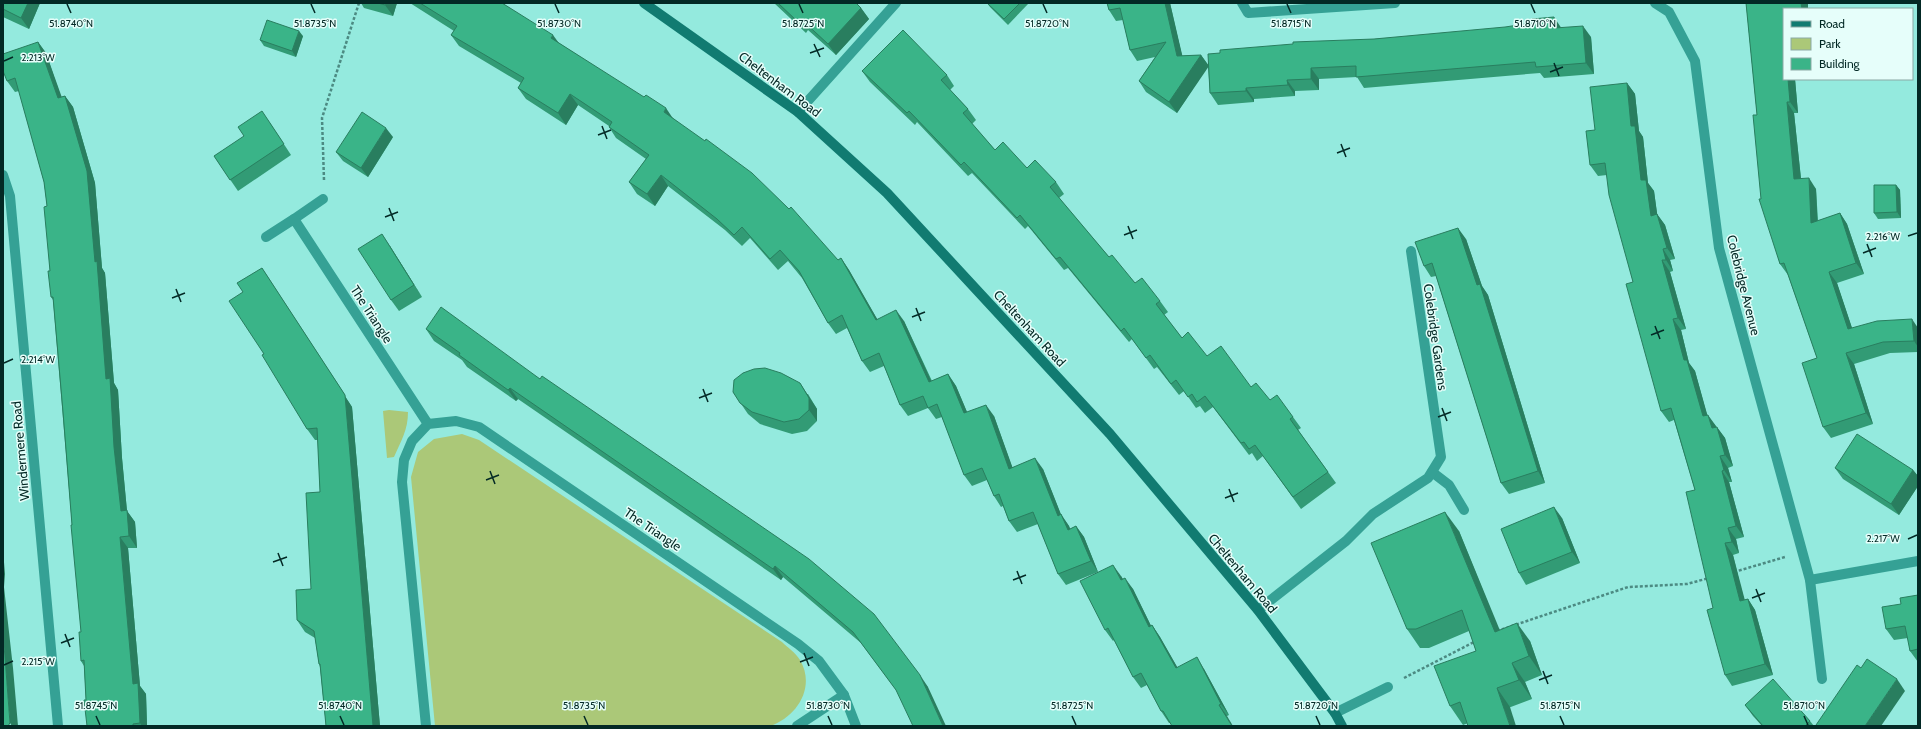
<svg xmlns="http://www.w3.org/2000/svg" width="1921" height="729" font-family="Cabin,sans-serif">
	<rect width="100%" height="100%" fill="#94eade"/>
	<!-- green -->
	<g fill="#abc878">
		<path d="M389,410L408,412C408,430 401,441 394,457L387,458L383,411Z"/>
		<path d="M462,434L479,440L782,642C787,647 796,653 800,660C816,687 797,717 770,726H435L411,477L418,452L434,439Z"/>
	</g>
	<g fill="none" stroke-linecap="round" stroke-linejoin="round">
		<!-- path -->
		<g stroke="#4c8a82" stroke-width="2.5" stroke-dasharray="3 2" stroke-linecap="butt">
			<path d="M324,180L322,118L359,3"/>
			<path d="M1734,572L1785,557"/>
			<path d="M1497,631L1628,587L1687,584L1709,578"/>
			<path d="M1404,678L1476,641"/>
		</g>
		<!-- lane -->
		<g stroke="#35a195" stroke-width="10">
			<path d="M798,112L896,3"/>
			<path d="M1335,713L1388,687"/>
		</g>
		<!-- street -->
		<g stroke="#35a195" stroke-width="10">
			<path d="M1242,3L1248,13L1395,3"/>
			<path d="M1655,3L1669,12L1695,61L1719,248L1810,580L1822,679"/>
			<path d="M3,175L10,196L58,726"/>
			<path d="M294,219L323,199"/>
			<path d="M266,237L294,219L428,424"/>
			<path d="M1432,472L1449,485L1464,510"/>
			<path d="M1810,580L1918,561"/>
			<path d="M1258,610L1346,541L1373,514L1428,478L1441,457L1411,251"/>
			<path d="M844,695L856,726"/>
			<path d="M426,726L402,482L404,460L412,441L428,424L456,421L479,427L798,644L819,661L844,695L797,726"/>
		</g>
		<!-- secondary -->
		<path stroke="#117b71" stroke-width="10" d="M644,3L798,112L887,193L1110,434L1258,610L1335,713L1342,726"/>
	</g>
	<!-- wall -->
	<g fill="#329b75">
		<path d="M3,3H40L29,29L3,17Z"/>
		<path d="M361,3H397L393,16L364,8Z"/>
		<path d="M410,3H502L559,43L674,119L838,260L841,258L849,270L877,319L904,321L932,381L948,374L956,386L967,412L994,416L1012,467L1043,469L1061,515L1069,526L1070,529L1076,526L1084,537L1098,572L1066,585L1058,574L1038,524L1017,532L1009,521L1003,506L1001,507L994,496L987,480L972,486L964,475L942,417L936,419L928,408L908,416L900,405L884,366L870,372L862,361L847,328L836,334L828,323L802,278L788,261L778,270L750,238L742,246L725,230L668,186L655,206L637,194L629,182L646,159L616,138L609,127V126L578,105L566,125L526,99L518,88L521,83L459,46L451,35L454,31Z"/>
		<path d="M774,3H856L861,8L869,19L836,55L808,30L806,33Z"/>
		<path d="M987,3H1029L1008,25L990,7Z"/>
		<path d="M1107,3H1170L1182,56L1201,55L1208,65L1220,53L1374,39L1562,28L1591,37L1594,74L1544,78L1540,73L1364,88L1357,77L1319,79V90L1295,91V96L1254,99V102L1218,105L1210,93L1208,66L1177,113L1146,92L1139,81L1155,57L1137,61L1130,50L1123,20L1116,21L1109,10Z"/>
		<path d="M1746,3H1808V9H1784V79H1795L1798,113H1794L1801,178L1816,189L1818,221L1840,213L1847,224L1864,274L1837,283L1852,328H1918V352L1890,353L1854,364L1873,424L1831,438L1823,427L1817,358L1788,275L1780,264L1761,199L1757,115Z"/>
		<path d="M303,36L296,57L264,46L260,40Z"/>
		<path d="M38,42L46,53L61,97L65,96L73,107L95,183L102,268L105,273L114,383L118,390L122,458L127,511L135,522L137,548H128L140,686L146,694L147,726H87L86,700L84,666L81,661V632L53,300L51,297L47,206L44,182L19,91L15,92L7,81Z"/>
		<path d="M862,71L947,75L954,86L950,90L968,109L976,120L972,124L995,150L1027,168L1056,182L1064,194L1059,198L1109,257L1135,283L1160,301L1168,312L1164,315L1182,338L1207,356L1293,417L1301,428L1298,430L1336,483L1301,509L1263,456L1257,461L1252,453L1249,455L1213,407L1205,413L1200,406L1196,408L1184,391L1179,395L1157,367L1154,369L1132,339L1129,342L1068,268L1064,270L1028,226L1025,229L972,173L968,176L917,122L915,125L870,82Z"/>
		<path d="M1627,83L1635,94L1639,131L1643,137L1648,183L1654,191L1657,214L1665,225L1675,259L1670,260L1673,271L1670,272L1686,329L1681,330L1689,363L1695,371L1707,415L1725,438L1733,466L1728,468L1732,482H1729L1744,537L1736,539L1739,553L1733,555L1744,600L1748,599L1755,610L1773,675L1732,686L1725,675L1713,608L1695,490L1674,420L1669,422L1661,411L1633,282L1607,175L1598,176L1590,165L1595,130Z"/>
		<path d="M270,123L291,155L238,191L214,156Z"/>
		<path d="M393,137L368,177L343,161L336,152Z"/>
		<path d="M1896,185L1900,190L1901,218L1878,219L1874,213Z"/>
		<path d="M1466,239L1482,286L1488,295L1545,483L1509,494L1501,483L1436,276L1431,277L1424,266Z"/>
		<path d="M390,246L422,297L399,311L391,300Z"/>
		<path d="M262,268L352,407L380,726H326L320,667L319,664L315,638L305,632L297,620L311,589L320,492L318,440H315L307,429L264,354L243,292Z"/>
		<path d="M426,329L540,379L928,687L897,691L861,643L783,577L781,580L518,399L516,401L467,367L462,360L434,341Z"/>
		<path d="M733,392L808,394L817,409V421L807,431L792,434L760,424L748,414Z"/>
		<path d="M1835,468L1913,470L1918,476V486L1899,515L1843,479Z"/>
		<path d="M1562,518L1580,563L1526,585L1519,573Z"/>
		<path d="M1459,531L1499,630L1530,641L1542,675L1525,682L1532,699L1463,725L1450,706L1476,651L1469,631L1429,648H1420L1407,629Z"/>
		<path d="M1121,576L1123,579L1133,589L1151,626L1152,625L1160,637L1177,667L1204,669L1229,715L1227,716L1169,723L1161,711L1147,685L1141,688L1133,677L1114,640L1113,641L1105,630Z"/>
		<path d="M1918,595V662L1910,651L1908,638L1894,640L1886,629L1901,604Z"/>
		<path d="M1745,705L1810,721L1814,726H1762L1753,716Z"/>
	</g>
	<!-- shaded-wall -->
	<g fill="#297e5f">
		<path d="M28,3H40L29,29L21,18Z"/>
		<path d="M386,3H397L393,16L385,5Z"/>
		<path d="M1165,3H1170L1185,67L1177,56Z"/>
		<path d="M1801,3H1808V9H1802Z"/>
		<path d="M861,8L869,19L836,55L828,44Z"/>
		<path d="M1554,17L1562,29L1555,28Z"/>
		<path d="M1583,26L1591,37L1594,74L1586,63Z"/>
		<path d="M299,31L303,36L296,57L292,51Z"/>
		<path d="M553,35L561,46L551,38Z"/>
		<path d="M38,42L46,53L66,109L58,98Z"/>
		<path d="M1201,55L1209,66L1177,113L1169,102Z"/>
		<path d="M1311,68L1319,79V90L1311,79Z"/>
		<path d="M1788,79H1795L1798,113L1790,102Z"/>
		<path d="M1287,80L1295,91V96L1288,85Z"/>
		<path d="M1627,83L1635,94L1639,131L1643,137L1648,183L1654,191L1659,227L1651,216L1641,180L1631,126Z"/>
		<path d="M1246,88L1254,99V102L1246,91Z"/>
		<path d="M570,94L578,105L566,125L558,113Z"/>
		<path d="M65,96L73,107L95,183L102,268L105,273L114,383L118,390L122,458L127,511L135,522L137,548L129,536L121,511L106,379L95,262Z"/>
		<path d="M1787,102L1794,113L1802,189L1794,179Z"/>
		<path d="M666,108L674,120L664,112Z"/>
		<path d="M386,128L393,137L368,177L361,168Z"/>
		<path d="M661,175L668,186L655,206L647,194Z"/>
		<path d="M1809,178L1816,189L1818,234L1811,223Z"/>
		<path d="M1896,185L1900,190L1901,218L1897,212Z"/>
		<path d="M1840,213L1847,224L1864,274L1856,263Z"/>
		<path d="M1657,214L1665,225L1675,259L1667,248Z"/>
		<path d="M1458,228L1466,239L1482,286L1488,295L1545,483L1538,471Z"/>
		<path d="M382,234L390,246L422,297L414,285Z"/>
		<path d="M1663,249L1670,260L1673,271L1666,260Z"/>
		<path d="M841,258L849,270L884,331L876,320Z"/>
		<path d="M1662,260L1670,272L1686,329L1678,318Z"/>
		<path d="M262,268L352,407L380,726H373L345,395Z"/>
		<path d="M1829,272L1837,283L1856,340L1848,329Z"/>
		<path d="M896,310L904,321L937,394L929,382Z"/>
		<path d="M1673,319L1681,330L1689,363L1695,371L1711,428L1703,416L1684,360Z"/>
		<path d="M1912,319L1918,328V347L1914,341Z"/>
		<path d="M1846,353L1854,364L1873,424L1866,413Z"/>
		<path d="M948,374L956,386L972,424L964,413Z"/>
		<path d="M800,383L817,409V421L809,410Z"/>
		<path d="M510,388L518,399L516,401L508,390Z"/>
		<path d="M986,405L994,416L1017,480L1009,469Z"/>
		<path d="M1708,415L1716,426L1720,439L1712,428Z"/>
		<path d="M1717,427L1725,438L1733,466L1725,455Z"/>
		<path d="M1720,456L1728,468L1732,482L1724,470Z"/>
		<path d="M1035,458L1043,469L1066,527L1058,516Z"/>
		<path d="M1913,470L1918,476V486L1899,515L1891,504Z"/>
		<path d="M1722,471L1729,482L1744,537L1736,526Z"/>
		<path d="M1554,507L1562,518L1580,563L1572,552Z"/>
		<path d="M1445,512L1459,531L1508,650L1495,632Z"/>
		<path d="M1061,514L1069,526L1075,541L1068,530Z"/>
		<path d="M1076,526L1084,537L1098,572L1091,561Z"/>
		<path d="M1728,528L1736,539L1739,553L1732,542Z"/>
		<path d="M120,537L128,548L140,686L146,694L147,726H142L140,723L133,684Z"/>
		<path d="M1725,543L1733,555L1748,612L1740,601Z"/>
		<path d="M3,550L5,574L4,587L13,668L18,726H12L10,723L3,635Z"/>
		<path d="M1113,565L1121,576L1129,591L1121,580Z"/>
		<path d="M775,566L783,577L781,580L773,569Z"/>
		<path d="M1125,578L1133,589L1157,638L1149,627Z"/>
		<path d="M1748,599L1755,610L1773,675L1765,664Z"/>
		<path d="M1517,623L1530,641L1542,675L1529,656Z"/>
		<path d="M1152,625L1160,637L1184,679L1176,668Z"/>
		<path d="M1197,657L1204,669L1229,715L1221,704Z"/>
		<path d="M1512,663L1525,682L1532,699L1519,680Z"/>
		<path d="M920,675L928,687L946,726H943Z"/>
		<path d="M1897,679L1905,691L1881,726H1865Z"/>
		<path d="M1497,688L1510,707L1516,726H1510Z"/>
		<path d="M1219,705L1227,716L1233,726H1232Z"/>
	</g>
	<!-- building -->
	<g fill="#3ab488" stroke="#297e5f">
		<path d="M3,3H28L21,18L3,9Z"/>
		<path d="M378,3H386L385,5Z"/>
		<path d="M420,3H502L553,35L551,38L644,97L646,95L666,108L664,112L705,141L706,139L752,173L789,209L791,207L838,260L841,258L876,320L896,310L929,382L948,374L964,413L986,405L1009,469L1035,458L1058,516L1061,514L1068,530L1076,526L1091,561L1058,574L1033,512L1009,521L999,494L994,496L982,468L964,475L937,404L928,408L923,396L900,405L879,353L862,361L842,315L828,323L799,271L780,250L770,259L742,227L734,235L717,219L661,175L647,194L629,182L649,155L609,127L612,122L570,94L558,113L518,88L524,78L451,35L457,26Z"/>
		<path d="M778,3H856L861,8L828,44L801,19L798,22Z"/>
		<path d="M987,3H1020L1004,19Z"/>
		<path d="M1107,3H1165L1177,56L1201,55L1169,102L1139,81L1166,42L1130,50L1120,8L1109,10Z"/>
		<path d="M1746,3H1801L1802,9H1784V79H1788L1790,102H1787L1794,179L1809,178L1811,223L1840,213L1856,263L1829,272L1848,329L1877,321L1912,319L1914,341L1883,342L1846,353L1866,413L1823,427L1802,363L1817,358L1784,263L1780,264L1759,199H1761L1753,115H1757Z"/>
		<path d="M1554,17L1555,28L1583,26L1586,63L1536,67L1535,62L1356,77V66L1311,68V79L1287,80L1288,85L1246,88V91L1210,93L1208,54L1220,53V50L1293,44V42L1374,39L1505,27L1532,23V19Z"/>
		<path d="M267,20L299,31L292,51L260,40Z"/>
		<path d="M903,30L947,75L941,80L968,109L963,113L995,150L1003,142L1027,168L1035,160L1056,182L1050,187L1109,257L1112,255L1135,283L1142,278L1160,301L1156,304L1182,338L1188,332L1207,356L1221,346L1251,387L1256,383L1270,400L1277,395L1293,417L1290,419L1328,472L1293,497L1255,445L1249,449L1244,442L1241,443L1205,396L1197,402L1192,394L1188,397L1176,380L1171,384L1150,355L1146,358L1124,328L1121,331L1060,257L1056,259L1020,215L1017,218L964,162L961,165L909,111L907,113L862,71Z"/>
		<path d="M38,42L58,98L65,96L87,171L95,262L97,261L106,379L110,378L114,447L121,511L127,510L129,536L120,537L133,684L138,683L140,723L133,724V726H87L84,700H86L84,660L81,661L79,632H81L71,525H72L63,412L53,297H51L48,271H50L44,207L47,206L44,182L15,78L7,81L3,71V54Z"/>
		<path d="M1627,83L1631,126H1635L1641,180H1646L1651,216L1657,214L1667,248L1663,249L1666,260H1662L1678,318L1673,319L1684,360H1687L1703,416L1708,415L1712,428L1717,427L1725,455L1720,456L1724,470L1722,471L1736,526L1728,528L1732,542L1725,543L1740,601L1748,599L1765,664L1725,675L1707,610L1713,608L1686,492L1695,490L1671,408L1661,411L1626,284L1633,282L1609,195L1605,163L1590,165L1586,131L1595,130L1590,87Z"/>
		<path d="M262,111L284,144L230,180L214,156L244,136L238,127Z"/>
		<path d="M362,112L386,128L361,168L336,152Z"/>
		<path d="M1874,185H1896L1897,212L1874,213Z"/>
		<path d="M1458,228L1477,285L1480,284L1538,471L1501,483L1432,263L1424,266L1415,242Z"/>
		<path d="M382,234L414,285L391,300L358,249Z"/>
		<path d="M262,268L345,395L373,726H326L320,664H319L314,631L297,620L296,590L311,589L306,493L320,492L317,428L307,429L262,355L264,354L229,301L243,292L237,283Z"/>
		<path d="M441,307L540,379L542,376L809,559L874,614L920,675L943,726H913L896,690L853,632L775,566L773,569L510,388L508,390L459,355L460,353L426,329Z"/>
		<path d="M765,368L781,373L800,383L809,398V410L799,419L784,422L752,412L740,403L733,392L734,380L743,373L754,369Z"/>
		<path d="M1857,434L1913,470L1891,504L1835,468Z"/>
		<path d="M1554,507L1572,552L1519,573L1501,529Z"/>
		<path d="M1445,512L1495,632L1517,623L1529,656L1512,663L1519,680L1497,688L1510,726H1468L1460,702L1450,706L1434,666L1476,651L1462,610L1416,629H1407L1371,543Z"/>
		<path d="M1113,565L1121,580L1125,578L1149,627L1152,625L1176,668L1197,657L1221,704L1219,705L1232,726H1172L1163,711H1161L1141,673L1133,677L1108,628L1105,630L1080,581Z"/>
		<path d="M1918,595V649L1910,651L1905,626L1886,629L1882,607L1901,604L1900,598Z"/>
		<path d="M3,635L5,657L10,723L9,724V726H3Z"/>
		<path d="M1867,659L1897,679L1865,726H1817L1816,725L1857,665L1861,668Z"/>
		<path d="M1773,679L1810,721L1805,726H1763L1745,705Z"/>
	</g>
	<!-- ticks -->
	<path fill="none" stroke="#032925" stroke-width="1.5" d="M67,4L71,13M311,4L315,13M555,4L559,13M799,4L803,13M1043,4L1047,13M1287,4L1291,13M1531,4L1535,13M814,44L820,57M810,53L824,48M4,61L13,57M1554,63L1559,76M1550,72L1563,67M602,126L607,139M598,135L611,130M1341,144L1346,157M1337,153L1350,148M389,208L394,221M385,217L398,212M1128,226L1133,239M1124,235L1137,230M1908,236L1917,233M1867,244L1872,257M1863,253L1876,248M176,289L181,302M172,298L185,293M916,308L921,321M912,317L925,312M1655,326L1660,339M1651,335L1664,330M4,363L13,359M703,389L708,402M699,398L712,393M1442,408L1447,421M1438,417L1451,412M490,471L495,484M486,480L499,475M1229,489L1234,502M1225,498L1238,493M1908,539L1917,535M278,553L283,566M273,562L287,557M1017,571L1022,584M1013,580L1026,575M1756,589L1761,602M1752,598L1765,593M65,634L70,647M61,643L74,638M804,653L809,666M800,662L813,657M4,665L13,661M1543,671L1548,684M1539,680L1552,675M96,716L100,725M340,716L344,725M584,716L588,725M828,716L832,725M1072,716L1076,725M1316,716L1320,725M1560,716L1564,725M1804,716L1808,725"/>
	<g text-anchor="middle" dominant-baseline="central" stroke-width="3" stroke-linejoin="round" paint-order="stroke">
		<!-- street labels -->
		<g font-size="13" fill="#032925" stroke="#e6fefa">
			<text transform="translate(780 84) rotate(37)">Cheltenham Road</text>
			<text transform="translate(1744 285) rotate(76)">Colebridge Avenue</text>
			<text transform="translate(372 314) rotate(57)">The Triangle</text>
			<text transform="translate(1030 328) rotate(47)">Cheltenham Road</text>
			<text transform="translate(1436 337) rotate(82)">Colebridge Gardens</text>
			<text transform="translate(20 451) rotate(-95)">Windermere Road</text>
			<text transform="translate(653 529) rotate(34)">The Triangle</text>
			<text transform="translate(1243 573) rotate(50)">Cheltenham Road</text>
		</g>
	</g>
	<g font-size="10" text-anchor="middle" fill="#032925" stroke="#e6fefa" stroke-width="3" stroke-linejoin="round" paint-order="stroke">
		<text x="71" y="27">51.8740°N</text>
		<text x="315" y="27">51.8735°N</text>
		<text x="559" y="27">51.8730°N</text>
		<text x="803" y="27">51.8725°N</text>
		<text x="1047" y="27">51.8720°N</text>
		<text x="1291" y="27">51.8715°N</text>
		<text x="1535" y="27">51.8710°N</text>
		<text x="38" y="61">2.213°W</text>
		<text x="1883" y="240">2.216°W</text>
		<text x="38" y="363">2.214°W</text>
		<text x="1883" y="542">2.217°W</text>
		<text x="38" y="665">2.215°W</text>
		<text x="96" y="709">51.8745°N</text>
		<text x="340" y="709">51.8740°N</text>
		<text x="584" y="709">51.8735°N</text>
		<text x="828" y="709">51.8730°N</text>
		<text x="1072" y="709">51.8725°N</text>
		<text x="1316" y="709">51.8720°N</text>
		<text x="1560" y="709">51.8715°N</text>
		<text x="1804" y="709">51.8710°N</text>
	</g>
	<!-- border -->
	<rect width="1921" height="729" fill="none" stroke="#032925" stroke-width="8"/>
	<!-- legend -->
	<rect x="1783" y="8" width="130" height="72" fill="#e6fefa" stroke="#8ba9a5"/>
	<rect x="1791" y="21" width="20" height="6" fill="#117b71" stroke="#8ba9a5"/>
	<text x="1819" y="28" font-size="12" fill="#032925">Road</text>
	<rect x="1791" y="38" width="20" height="12" fill="#abc878" stroke="#8ba9a5"/>
	<text x="1819" y="48" font-size="12" fill="#032925">Park</text>
	<rect x="1791" y="58" width="20" height="12" fill="#3ab488" stroke="#8ba9a5"/>
	<text x="1819" y="68" font-size="12" fill="#032925">Building</text>
</svg>
